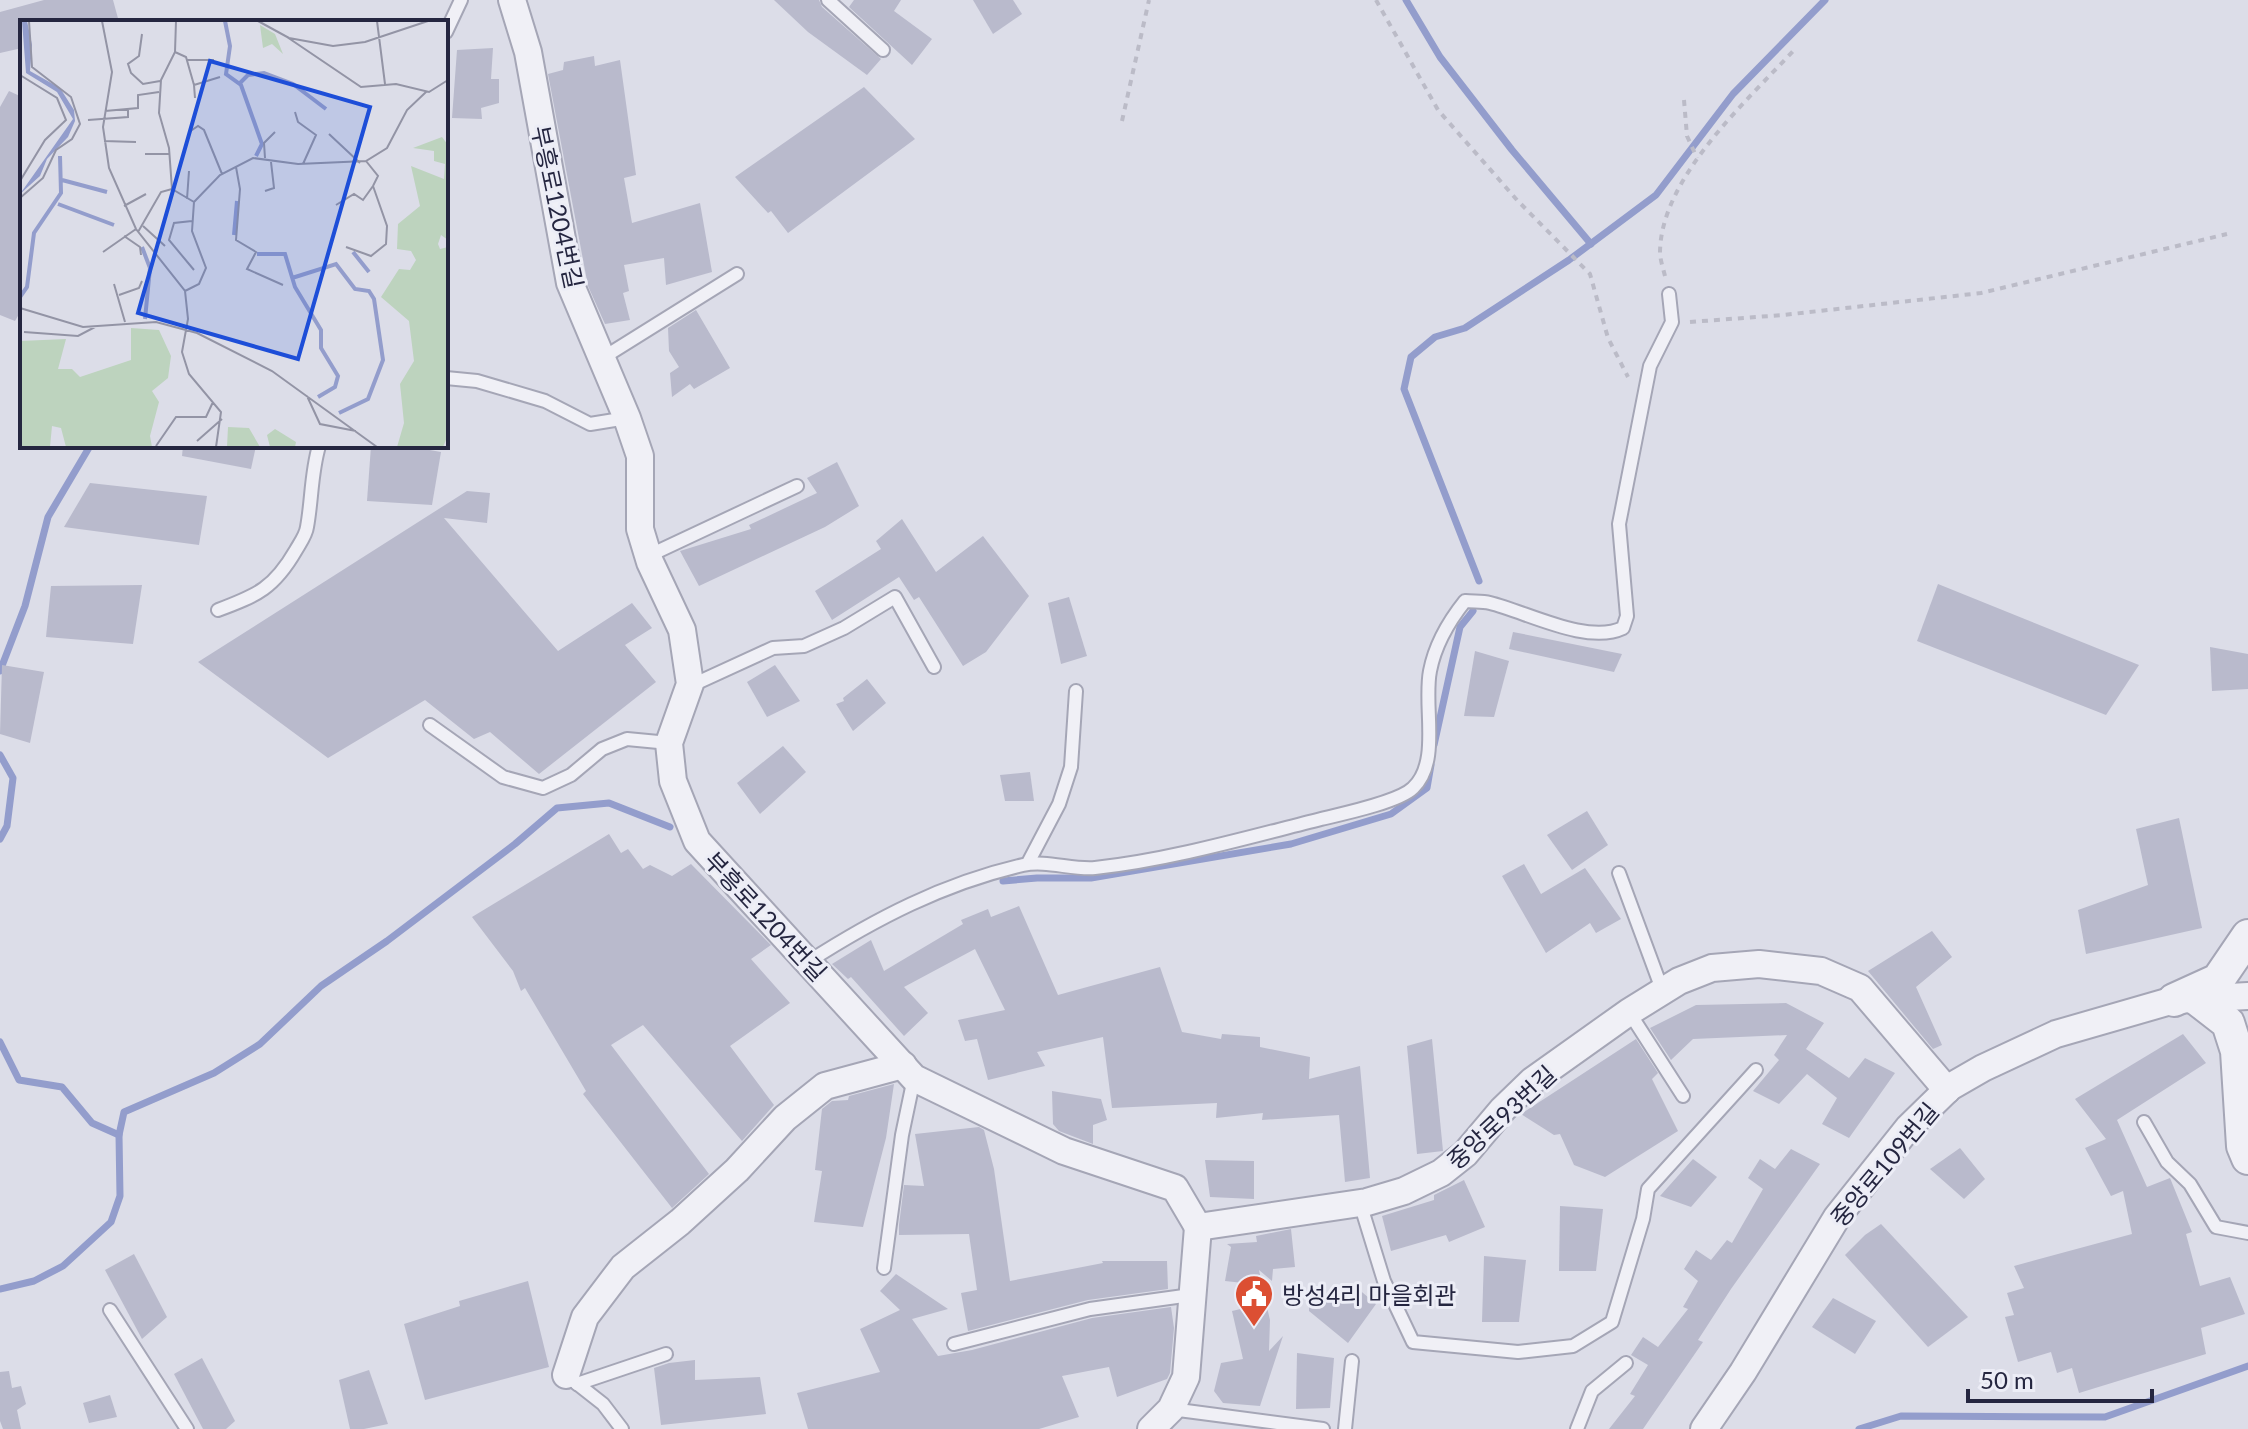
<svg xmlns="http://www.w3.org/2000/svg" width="2248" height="1429" font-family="Lato,'Noto Sans KR',sans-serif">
	<rect width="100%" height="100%" fill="#dcdde8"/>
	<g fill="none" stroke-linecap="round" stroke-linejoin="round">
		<!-- stream -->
		<g stroke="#939dcc" stroke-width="7">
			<path d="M1406,0L1440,57L1512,150L1591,244"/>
			<path d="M1479,581L1404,389L1411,357L1435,337L1465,328L1569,260L1656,195L1733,94L1825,0"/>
			<path d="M0,671L25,606L48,517L90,446"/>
			<path d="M1434,745L1460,627L1473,611"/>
			<path d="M0,755L13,778L7,826L0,839"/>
			<path d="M1003,881L1037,878H1091L1291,844L1391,814L1427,788L1431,765"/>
			<path d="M0,1042L19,1080L62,1087L92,1123L119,1135"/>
			<path d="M0,1289L34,1281L63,1266L111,1222L120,1196L119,1135L124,1112L214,1073L260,1044L321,986L387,941L515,844L557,808L609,803L670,827"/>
			<path d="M1859,1429L1901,1416L2105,1417L2248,1366"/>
		</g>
	</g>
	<!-- building -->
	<g fill="#b9bacc">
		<path d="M44,0H113L119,22H22V48L0,53V12Z"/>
		<path d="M774,0H819L822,7L881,59L867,75L808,32Z"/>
		<path d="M854,0H901L894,11L932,39L912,65L849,7Z"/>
		<path d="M973,0H1013L1022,14L993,34Z"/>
		<path d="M493,48L491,79H499V103L481,108L482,119L452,118L457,50Z"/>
		<path d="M594,56L595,66L620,60L636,175L624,178L632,223L700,203L712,272L666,285L664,258L624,265L629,291L623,293L630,320L605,324L588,286L548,74L563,70L564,62Z"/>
		<path d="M864,87L915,139L788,233L771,211L768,213L735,177Z"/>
		<path d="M9,91L22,97V309L15,321L0,315V107Z"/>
		<path d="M696,310L730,368L694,389L690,384L672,397L670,373L679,367L669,351L668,328Z"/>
		<path d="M183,446H256L251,469L182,456Z"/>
		<path d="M371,446H407L441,452L432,505L367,501Z"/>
		<path d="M837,462L859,506L825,527L699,586L680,551L751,529L749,525L817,493L807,478Z"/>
		<path d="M90,483L207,496L199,545L64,527Z"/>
		<path d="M467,491L490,493L487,523L444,518L558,651L632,603L652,628L625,645L656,682L539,774L490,732L474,739L425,700L328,758L198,662Z"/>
		<path d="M902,519L936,572L983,536L1029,596L986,652L963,666L919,597L914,600L899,577L832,620L815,591L881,549L876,541Z"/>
		<path d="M1938,584L2139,665L2106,715L1917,641Z"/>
		<path d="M142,585L133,644L46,637L51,586Z"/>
		<path d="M1069,597L1087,656L1061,664L1048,603Z"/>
		<path d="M1513,632L1622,654L1614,672L1509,649Z"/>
		<path d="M2210,647L2248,654V689L2212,691Z"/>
		<path d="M1475,651L1509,661L1494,717L1464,716Z"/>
		<path d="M2,665L44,672L30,743L0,734Z"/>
		<path d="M775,665L800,701L767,717L747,682Z"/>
		<path d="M867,679L886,703L853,731L836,704L844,701L843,698Z"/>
		<path d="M783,746L806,772L760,814L737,783Z"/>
		<path d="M1030,772L1034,801H1005L1000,775Z"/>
		<path d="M1587,811L1608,845L1572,870L1547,835Z"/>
		<path d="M2179,818L2202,928L2086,954L2078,910L2148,885L2136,829Z"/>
		<path d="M609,834L621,853L628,849L643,869L650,865L672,876L691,864L771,945L751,959L790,1003L730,1046L774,1105L742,1141L643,1025L611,1045L709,1174L672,1208L583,1094L586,1091L525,988L521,991L513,971L472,917Z"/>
		<path d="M1524,864L1541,894L1585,868L1621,919L1596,933L1590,923L1546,953L1502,876Z"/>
		<path d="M1019,906L1058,995L1160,967L1182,1032L1221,1039L1222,1034L1260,1037V1047L1310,1057L1309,1079L1360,1066L1370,1178L1345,1182L1339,1115L1262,1120L1263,1113L1216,1118L1217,1103L1112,1108L1103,1037L1037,1052L1045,1066L988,1080L977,1039L965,1041L958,1020L1005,1010L975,949L904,987L928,1013L904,1036L851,977L848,979L832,964L871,940L884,971L963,924L961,920L988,909L991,917Z"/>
		<path d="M1932,931L1952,957L1916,987L1942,1045L1933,1049L1868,971Z"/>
		<path d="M1786,1003L1824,1023L1806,1049L1849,1078L1865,1058L1895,1073L1849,1138L1822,1124L1837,1098L1807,1074L1779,1104L1753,1091L1779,1060L1774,1055L1787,1035L1693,1039L1671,1060L1650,1028L1696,1005Z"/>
		<path d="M2183,1034L2206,1063L2117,1120L2147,1187L2170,1178L2192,1232L2186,1234L2200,1286L2230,1277L2245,1314L2201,1328L2206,1354L2079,1393L2072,1368L2057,1373L2051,1352L2018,1362L2005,1317L2014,1315L2007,1293L2024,1288L2014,1266L2132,1234L2123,1191L2111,1196L2085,1148L2106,1139L2075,1099Z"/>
		<path d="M1432,1039L1443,1151L1417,1154L1407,1046Z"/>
		<path d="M1636,1039L1658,1073L1652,1079L1678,1131L1605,1177L1574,1165L1560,1134L1554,1135L1521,1114Z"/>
		<path d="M894,1084L886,1138L863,1227L814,1222L822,1171L815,1170L822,1109L832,1101L848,1100L849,1096Z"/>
		<path d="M1052,1091L1101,1099L1107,1120L1093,1125V1144L1059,1131L1053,1124Z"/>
		<path d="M979,1127L984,1130L994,1169L1010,1281L1103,1263L1102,1261H1167L1168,1289L1088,1300L968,1331L961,1293L977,1290L969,1234L899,1235V1225L904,1185L924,1186L915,1134Z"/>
		<path d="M1960,1148L1985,1179L1964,1199L1930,1169Z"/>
		<path d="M1791,1149L1820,1164L1731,1289L1698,1340L1703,1342L1643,1429H1609L1635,1396L1630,1394L1648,1365L1631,1355L1643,1337L1658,1347L1688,1309L1683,1307L1698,1281L1684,1269L1696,1250L1711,1260L1727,1240L1732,1243L1763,1189L1748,1178L1760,1159L1775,1169Z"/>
		<path d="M1693,1159L1717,1177L1691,1207L1660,1196Z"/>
		<path d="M1205,1160L1254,1161V1199L1210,1197Z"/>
		<path d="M1464,1180L1485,1227L1449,1242L1446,1235L1391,1251L1382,1216L1434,1200V1195Z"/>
		<path d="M1560,1206L1603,1209L1596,1271H1559Z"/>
		<path d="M1881,1224L1968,1317L1928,1347L1845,1255L1865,1235Z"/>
		<path d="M1291,1229L1295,1267L1273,1269L1272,1281L1259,1270L1262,1285L1225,1281L1231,1247L1227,1244L1257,1242L1256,1236Z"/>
		<path d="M134,1254L167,1317L142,1339L105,1270Z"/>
		<path d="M1484,1256L1526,1260L1519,1322H1482Z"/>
		<path d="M896,1274L948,1309L912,1319L938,1356L972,1350L1092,1318L1171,1307L1174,1328L1170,1373L1167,1379L1117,1397L1109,1367L1062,1376L1079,1417L1039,1429H808L797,1393L880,1372L860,1329L900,1310L880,1291Z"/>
		<path d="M528,1281L549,1367L425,1400L404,1324L460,1306L459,1301Z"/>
		<path d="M1356,1287L1376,1304L1348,1343L1309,1311V1304L1321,1289L1338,1304Z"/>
		<path d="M1833,1298L1876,1321L1855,1354L1812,1327Z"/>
		<path d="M1266,1303L1270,1320L1269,1351L1283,1336L1260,1406L1223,1403L1214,1391L1221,1363L1243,1359L1232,1311Z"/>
		<path d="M1297,1353L1334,1358L1330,1408L1296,1409Z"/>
		<path d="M202,1358L235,1421L226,1429H203L174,1374Z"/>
		<path d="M695,1360V1380L760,1377L766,1414L661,1425L654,1368L669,1363Z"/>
		<path d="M369,1370L388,1424L364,1429H350L339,1380Z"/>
		<path d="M9,1371L12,1388L21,1386L26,1404L17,1410L21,1429H3L0,1421V1372Z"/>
		<path d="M110,1395L117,1417L89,1423L83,1403Z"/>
	</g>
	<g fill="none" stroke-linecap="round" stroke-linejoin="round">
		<defs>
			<g id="service">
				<path d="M828,0L883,50"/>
				<path d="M446,32L461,0"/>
				<path d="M601,359L737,274"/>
				<path d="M446,378L477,381L545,401L590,424L627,418"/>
				<path d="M648,556L797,486"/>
				<path d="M218,610C258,595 274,588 296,550C300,543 306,535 307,527C312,500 311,473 319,446"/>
				<path d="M688,687L773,648L804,646L844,628L895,597L934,667"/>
				<path d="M430,725L503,777L543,788L571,775L602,749L627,739L669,743"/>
				<path d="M1028,863L1059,804L1071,767L1076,691"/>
				<path d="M1619,873L1663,992"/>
				<path d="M808,962C875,919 944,883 1023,865C1046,860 1072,870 1095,868C1170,860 1249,837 1321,819C1342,814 1399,802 1413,788C1441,762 1423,706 1430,671C1435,645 1449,621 1465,601C1473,602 1482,601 1490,603C1527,612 1587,645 1623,628L1627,616L1619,524L1650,366L1672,322L1669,294"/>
				<path d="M1629,1012L1683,1096"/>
				<path d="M2144,1122L2167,1162L2190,1184L2216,1227L2248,1233"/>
				<path d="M1360,1203L1384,1281L1413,1342L1518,1352L1573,1346L1612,1322L1643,1219L1648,1189L1756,1070"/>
				<path d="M884,1268L902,1135L914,1078"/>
				<path d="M110,1310L187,1429"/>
				<path d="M954,1344L1090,1309L1191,1295"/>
				<path d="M575,1382L603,1404L622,1429"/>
				<path d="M577,1384L666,1354"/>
				<path d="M1171,1409L1323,1429"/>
				<path d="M1345,1429L1352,1361"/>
				<path d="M1577,1429L1592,1391L1626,1363"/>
			</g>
			<g id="minor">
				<path d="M512,0L528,52L570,283L627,418L640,456V529L650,562L682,630L690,684L669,743L673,781L697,841L914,1078L1064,1151L1175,1188L1198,1227"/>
				<path d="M1198,1227L1367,1202L1404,1191L1441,1173L1465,1154L1503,1109L1532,1081L1629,1012L1679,981L1712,968L1759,964L1821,971L1860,988L1947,1090"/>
				<path d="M566,1375L585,1317L623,1267L680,1222L737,1170L785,1118L825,1086L903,1065"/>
				<path d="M1151,1429L1171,1409L1186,1377L1198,1227"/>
				<path d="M1704,1429L1743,1372L1837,1217L1908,1128L1950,1087L1983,1068L2056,1034L2174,1000L2248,996"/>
			</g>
			<g id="tertiary">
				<path d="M2197,999L2228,1023L2237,1051L2243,1146L2248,1158"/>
				<path d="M2174,1000L2218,980L2248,936"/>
			</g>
		</defs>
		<!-- service casing -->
		<use href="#service" stroke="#a5a6b6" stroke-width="16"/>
		<!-- minor casing -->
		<use href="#minor" stroke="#a5a6b6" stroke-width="30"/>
		<!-- tertiary casing -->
		<use href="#tertiary" stroke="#a5a6b6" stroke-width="36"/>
		<!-- path -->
		<g stroke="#bbbbc7" stroke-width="4" stroke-dasharray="6 6" stroke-linecap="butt">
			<path d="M1376,0L1438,110L1517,200L1590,274L1608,338L1628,377"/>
			<path d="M1684,100L1687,136L1697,158"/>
			<path d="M1122,121L1149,0"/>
			<path d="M1665,276C1663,268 1660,259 1660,252C1661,177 1747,101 1795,49"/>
			<path d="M1690,322L1783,315L1981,293L2227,234"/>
		</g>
		<!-- service -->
		<use href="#service" stroke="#f0f0f6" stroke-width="12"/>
		<!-- minor -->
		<use href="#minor" stroke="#f0f0f6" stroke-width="26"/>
		<!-- tertiary -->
		<use href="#tertiary" stroke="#f0f0f6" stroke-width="32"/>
	</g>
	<!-- icons -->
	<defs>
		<symbol id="civic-pin" viewBox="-11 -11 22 30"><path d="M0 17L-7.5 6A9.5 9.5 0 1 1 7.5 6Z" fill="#dc4f33" stroke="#ecedf6"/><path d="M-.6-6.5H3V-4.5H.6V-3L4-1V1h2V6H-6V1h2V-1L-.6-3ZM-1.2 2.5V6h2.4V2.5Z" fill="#fff"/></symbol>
	</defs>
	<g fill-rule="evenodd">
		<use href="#civic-pin" x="1232" y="1272" width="44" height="60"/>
	</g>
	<g text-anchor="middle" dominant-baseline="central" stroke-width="6" stroke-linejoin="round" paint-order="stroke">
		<!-- street labels -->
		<g font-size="24" fill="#252640" stroke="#ecedf6">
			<text transform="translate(558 207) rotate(78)">부흥로1204번길</text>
			<text transform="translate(766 916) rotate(47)">부흥로1204번길</text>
			<text transform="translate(1501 1117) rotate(-43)">중앙로93번길</text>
			<text transform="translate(1884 1164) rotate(-50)">중앙로109번길</text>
		</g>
		<!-- poi labels -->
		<g font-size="24" fill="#252640" stroke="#ecedf6" text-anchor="start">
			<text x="1282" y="1294">방성4리 마을회관</text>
		</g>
	</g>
	<!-- overview -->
	<g transform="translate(20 20)">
		<rect width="428" height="428" fill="#dcdde8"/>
		<path d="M240,5L255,14L263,34L252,24L243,28ZM422,117L428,125V220L421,215L418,224L420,229L428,227V415L423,427H377L384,403L380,364L394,341L389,301L361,277L379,249L390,250L396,240L391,231L377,229L378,204L400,186L391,146L424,159L425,144L414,141V131L393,128ZM111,308L139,310L151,336L148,358L132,371L139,382L130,416L132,427H46L41,408L32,406L30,427H0V321L46,319L38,349H52L60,357L111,340ZM208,407L229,408L240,427H207ZM255,409L276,422L275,427H250L247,415Z" fill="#bdd3be"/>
		<path d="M2,1H7L12,25L10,51L40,68L54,90L55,101L48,117L27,139L20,156L0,174L53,99L37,72L6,53Z" fill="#939dcc"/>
		<path fill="none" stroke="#939dcc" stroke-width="4" d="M205,1L210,26L206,54L221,65L242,124L236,136M220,63L228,55L244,53L273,64L306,89M42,160L87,172M38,184L94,205M214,215L217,181M122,227L130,248L125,299M333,232L349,252M237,234H265L275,267L301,310V328L318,356L315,367L298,377M272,258L316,244L335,269L349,271L354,279L363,340L348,379L319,393M0,277L7,267L14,213L41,173L40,136"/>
		<path fill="none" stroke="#9394a5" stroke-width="2" d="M82,1L92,52L83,107L89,148L116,209L165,271L168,299L162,332L169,354L201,392L196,427M156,1L155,32L141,60L139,93L149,128L152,169L174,182M238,1L269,18L313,26L345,22L408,1M357,1L365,64M122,14L119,36L108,44L111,53L123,64L140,61M267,17L341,67L376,64L409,72L428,60M155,32L166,37L174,65M167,40H194M0,55L37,78L46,100L25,120L0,161M175,78L174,65L200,57M85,91L118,88V75L139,72M275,92L278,102L296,115L283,144M68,100L108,97V89M169,112L178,106L184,110L202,154M309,114L340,143M84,121L116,122M125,134H150M245,138L244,123L255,112M216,147L220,169L216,220L236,232L227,249L263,265M245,171L254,168L251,142M0,178L23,158L36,130L52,119L60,104L51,77L12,47L9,1M167,179L169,151M174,182L200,155L233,138L278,144L346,141L367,128L387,90L406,72M316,185L334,174L343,180L353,166L358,156L346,141M104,186L126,174M172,201L154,203L149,220L174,250M123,206L145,226M118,212L141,172L152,169M104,216L120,227L121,235M326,227L351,236L366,224L367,206L353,166M83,232L116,209M94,264L105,302M165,271L179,264L186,248L172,211L174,182M99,275L119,268L122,261M0,288L63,307L136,302L177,313L252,351L357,427M4,312L58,316L75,307M287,376L300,404L336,411M177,421L202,399M136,426L156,397H186L193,382"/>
		<path fill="#1d4ed8" fill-opacity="0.15" stroke="#1d4ed8" stroke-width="4" d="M190,41L350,87L278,339L118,293Z"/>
		<rect width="428" height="428" fill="none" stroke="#252640" stroke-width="4"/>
	</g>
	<!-- scale -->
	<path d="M1968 1389v12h184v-12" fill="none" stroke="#252640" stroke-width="4"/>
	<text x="1980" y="1389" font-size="24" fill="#252640" stroke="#ecedf6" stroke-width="6" paint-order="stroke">50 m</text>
</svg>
